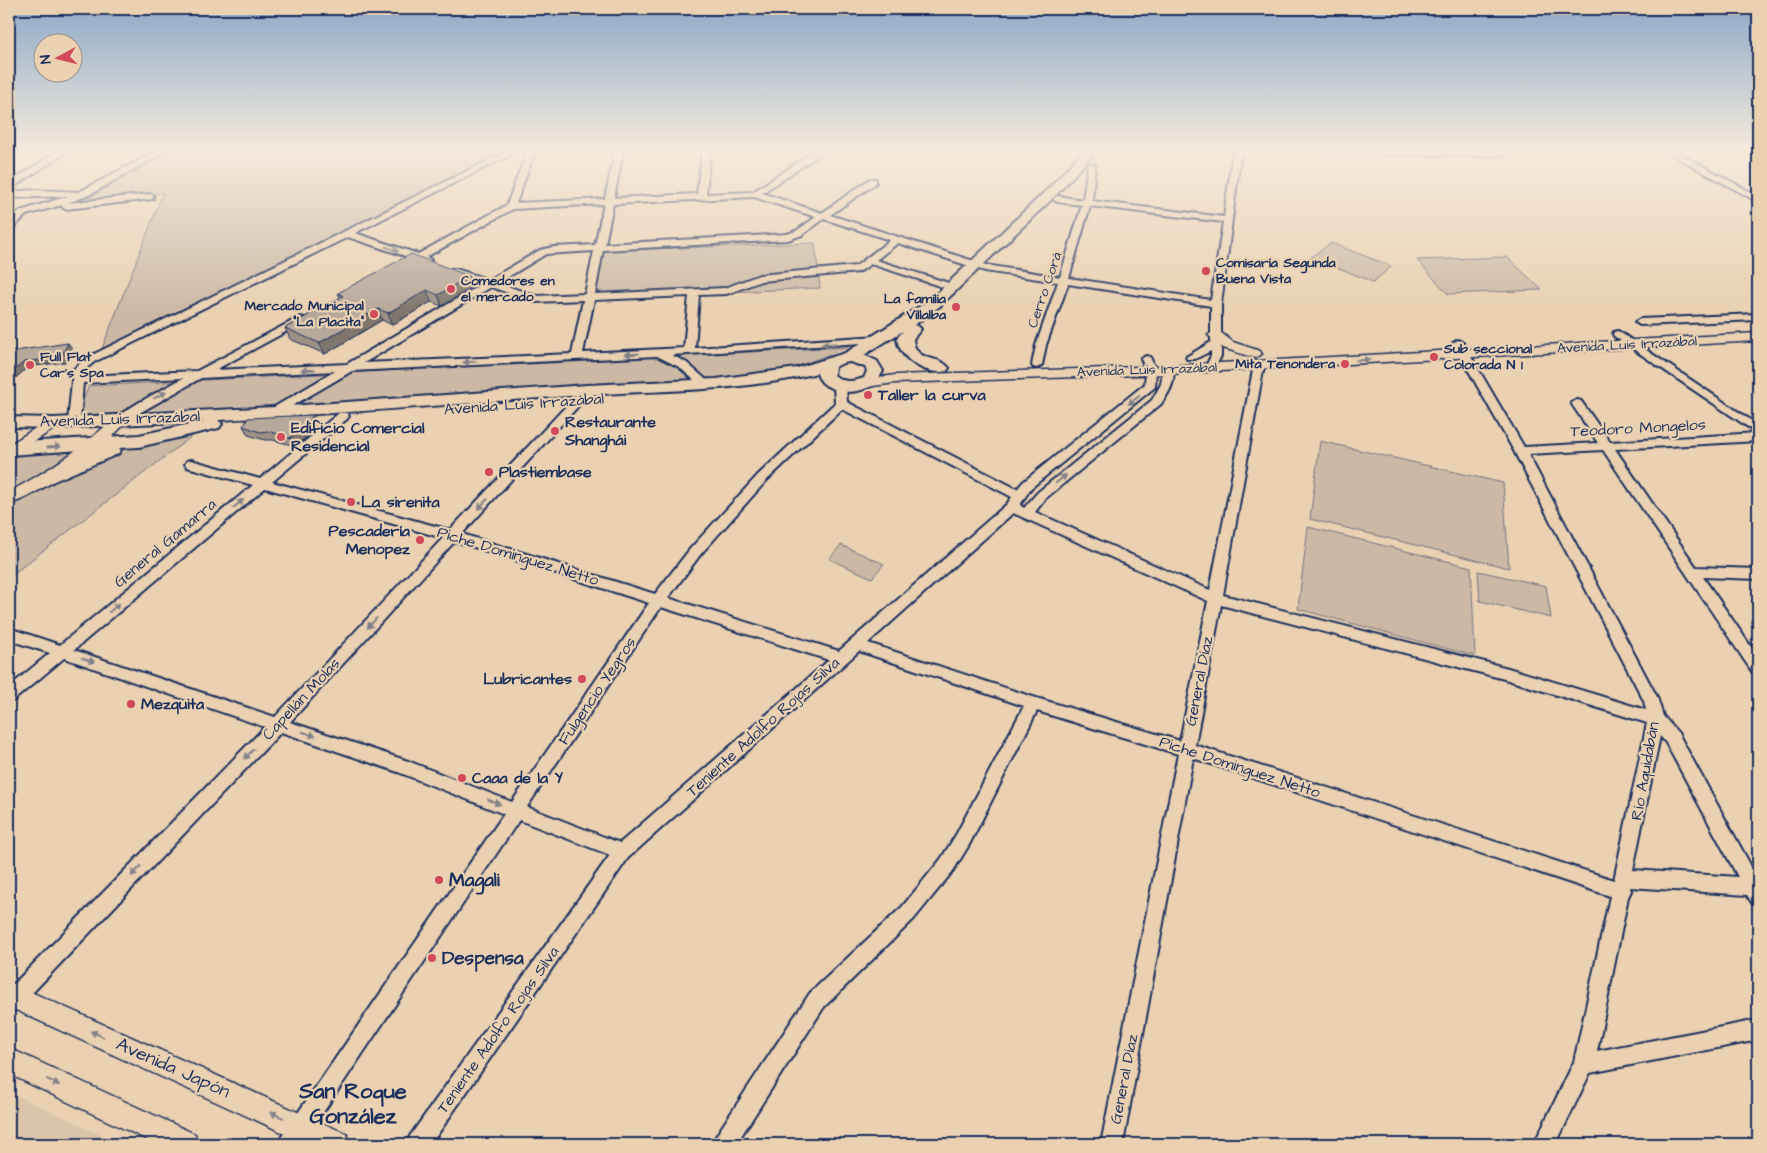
<svg xmlns="http://www.w3.org/2000/svg" width="1767" height="1153" font-family="'Architects Daughter',sans-serif">
	<rect width="100%" height="100%" fill="#e9d1b1"/>
	<filter id="ink" filterUnits="userSpaceOnUse"><feTurbulence type="fractalNoise" baseFrequency=".02" numOctaves="2"/><feDisplacementMap in="SourceGraphic" scale="10" xChannelSelector="R" yChannelSelector="G"/><feConvolveMatrix kernelMatrix="1 2 1 2 8 2 1 2 1" color-interpolation-filters="sRGB"/></filter>
	<g filter="url(#ink)">
		<!-- built -->
		<path fill="#dac5ab" d="M9,1092L106,1137L101,1144H9Z"/>
		<!-- green -->
		<g fill="#cbb9a5" stroke="#737482">
			<path d="M168,151H506L101,351L163,193L80,203Z"/>
			<path d="M815,243L820,288L592,298L600,251Z"/>
			<path d="M1331,243L1391,266L1390,268L1373,282L1311,257Z"/>
			<path d="M1507,257L1542,290L1448,294L1417,260Z"/>
			<path d="M848,347L788,370L728,378L74,422L89,386Z"/>
			<path d="M205,426L9,577V500L47,478L111,450Z"/>
			<path d="M1320,441L1503,483L1509,568L1310,519Z"/>
			<path d="M81,449L43,476L9,495V457L15,453Z"/>
			<path d="M1308,527L1471,567L1475,656L1298,609Z"/>
			<path d="M841,545L884,564L872,578L829,559Z"/>
			<path d="M1478,571L1546,586L1551,618L1480,601Z"/>
		</g>
		<g fill="none" stroke-linecap="round" stroke-linejoin="round">
			<defs>
				<g id="minor">
					<path d="M58,151H68L9,190V183Z"/>
					<path d="M156,151H166L91,194L68,203L150,194L153,195V199L66,209L63,208L62,205L26,215L12,229L9,230V221L20,211L69,196L9,198V192L36,190L79,192Z"/>
					<path d="M508,151H518L355,233L418,254L507,205L527,151H535L516,203L605,199L615,151H623L614,198L697,194L702,151H710L706,194L753,192L815,151H825L762,193L822,213L870,179H876V183L830,215L986,265L1060,277L1082,205L1057,202L1053,199L1057,196L1083,200L1088,163L1095,165L1092,201L1224,217L1233,151H1241L1221,304V356L1214,370L1210,371L1205,368L1211,356V351L1195,359H1187L1186,357L1211,342V306L1068,284L1046,345L1042,365L1037,368L1033,367L1032,365L1036,345L1058,282L985,271L898,243L876,260L955,285V289H949L871,264L859,272L761,281L727,294L699,295L695,348L878,336L883,339L878,342L672,355L687,363L710,383L712,385L706,388L702,387L679,367L657,356L352,371L275,416L271,415L269,412L271,409L335,371L201,378L120,424L114,420L116,417L138,403L183,378L83,383L80,422L74,426L68,422L73,370L86,358ZM754,197L816,217L796,231L787,234L605,244L613,204ZM604,204L595,245L553,247L540,250L489,280L456,269H450V273L482,284L347,364L215,370L304,322L305,320L304,318L300,317L197,371L83,376V371L94,362L348,237L411,258V262L419,261L426,263L431,260L426,257L513,209ZM1090,206L1223,222L1211,300L1069,278ZM824,219L890,240L856,266L759,275L725,288L595,294L603,250L788,240L802,235ZM594,251L585,294L536,296L498,283L546,254ZM491,287L535,302L583,300L572,354L364,363ZM689,296L684,348L583,353L594,300Z"/>
					<path d="M1323,151H1505L1506,154L1496,156L1327,153Z"/>
					<path d="M1665,151H1675L1758,196V202Z"/>
					<path d="M1758,314V320L1640,325L1635,322L1640,319Z"/>
					<path d="M1618,331L1758,425V441L1615,449L1696,567L1758,569V579L1703,577L1758,657V675L1753,673L1603,450L1528,454L1657,697L1663,716L1678,733L1758,879V906L1752,903L1747,895L1630,887L1631,891L1628,897L1597,1051L1758,1020V1040L1590,1073L1556,1144H1534L1574,1062L1610,896L1193,758L1123,1144H1101L1178,754L1037,711L969,845L953,871L914,919L824,1007L736,1144H713L716,1136L810,993L902,907L941,859L957,833L1024,706L859,651L628,858L431,1144H407L410,1136L610,855L519,820L302,1144H279L282,1136L504,814L398,772L281,732L16,1010L9,1013V989L265,727L64,658L14,700L9,702V687L50,653L9,640V628L60,645L253,485L187,467L185,464L187,461L191,460L260,479L339,413H347L349,416L347,419L272,482L450,530L583,388H591L593,390L591,392L462,534L655,594L690,549L758,475L835,403L834,386L836,384L840,383L846,386L847,402L1017,489L1023,482L1145,384L1146,370L1141,359L1146,356L1150,357L1156,370L1155,387L1031,488L1020,505L1024,508L1038,492L1152,400L1161,384L1163,370L1168,367L1172,368C1177,381 1168,394 1161,404L1046,498L1035,512L1210,590L1254,365L1259,362L1264,365L1223,595L1508,668L1646,710L1644,701L1514,451L1453,343L1458,340L1463,343L1524,447L1598,443L1571,403L1577,400L1581,401L1610,442L1757,433L1614,336L1613,334L1614,332ZM842,409L1012,497L1007,504L839,651L668,598L700,555L766,481ZM265,488L443,538L275,717L74,650ZM1013,513L1208,601L1180,741L1033,697L868,643ZM455,541L649,603L512,802L408,761L290,722ZM1221,605L1508,680L1647,723L1614,880L1195,745ZM661,607L829,660L620,843L527,807ZM1660,736L1666,743L1738,877L1633,870Z"/>
				</g>
				<g id="major">
					<path d="M1215,331L1220,332L1233,342L1260,351L1262,354L1255,358L1223,348L1208,335Z"/>
					<path d="M1758,333V341L1168,374L895,383L866,387L861,386L859,383L861,380L895,375L1168,366Z"/>
					<path d="M120,415L125,417L127,420C111,444 36,498 9,504V492C48,471 83,448 115,417Z"/>
					<path d="M53,418L58,420L60,423L58,426L14,455L9,457V445L48,420Z"/>
					<path d="M9,982L311,1118L347,1134L350,1144H308L9,1007Z"/>
					<path d="M9,1048L195,1134L198,1144H156L9,1074Z"/>
				</g>
				<path id="highway" d="M1083,151H1096L1056,195L940,306L914,325L918,326L921,329L913,339C915,364 939,354 949,368L947,371C926,376 899,359 897,338L903,331L864,355L877,361L883,371L876,384C870,387 863,390 857,391C843,394 820,388 817,373C741,392 662,390 584,395C462,403 340,414 218,420L222,424L219,428L139,447L119,448L121,450L118,454L47,484L41,482L38,478L41,474L97,449L9,455V443L139,435L204,421L53,428L9,427V417L53,418L275,407L587,385L716,379L797,368L845,353L930,300L1048,189ZM850,362L865,367L867,371L864,378C852,382 844,383 834,375L835,367L843,363Z"/>
			</defs>
			<!-- minor casing -->
			<use href="#minor" stroke="#1b2f5e" stroke-width="4"/>
			<!-- major casing -->
			<use href="#major" stroke="#1b2f5e" stroke-width="3"/>
			<!-- highway casing -->
			<use href="#highway" stroke="#1b2f5e" stroke-width="4"/>
			<!-- minor -->
			<use href="#minor" fill="#e9d1b1" fill-rule="evenodd"/>
			<!-- major -->
			<use href="#major" fill="#e9d1b1" fill-rule="evenodd"/>
			<!-- highway -->
			<use href="#highway" fill="#e9d1b1" fill-rule="evenodd"/>
		</g>
		<!-- wall -->
		<g fill="#9d9186" stroke="#1b2f5e">
			<path d="M473,287L442,306L431,302L392,325L382,320L325,354L290,339L285,328L340,298L338,293Z"/>
			<path d="M317,424L312,433L295,446L273,440H265L248,435L243,426Z"/>
		</g>
		<!-- shaded-wall -->
		<g fill="#7f766d" stroke="#1b2f5e">
			<path d="M469,276L473,287L442,306L438,295Z"/>
			<path d="M427,290L431,302L392,325L388,313Z"/>
			<path d="M378,309L382,320L325,354L319,343Z"/>
			<path d="M68,343L72,348L65,362L28,367L9,384V375L24,362Z"/>
			<path d="M313,415L317,424L312,433L295,446L290,438Z"/>
		</g>
		<!-- building -->
		<g fill="#b6a99c" stroke="#1b2f5e">
			<path d="M411,254L469,276L438,295L427,290L388,313L378,309L319,343L285,328L343,296L338,293Z"/>
			<path d="M68,343L61,357L24,362L9,375V352Z"/>
			<path d="M313,415L307,424L290,438L268,431L260,432L243,426L248,418Z"/>
		</g>
		<!-- one-way arrows -->
		<defs><path id="oneway-solid" d="M-6-.8H1V-3.2L6.5 0L1 3.2V.8H-6Z" transform="scale(1.25)"/></defs>
		<g fill="#828088">
			<use href="#oneway-solid" transform="translate(392 249) rotate(19)"/>
			<use href="#oneway-solid" transform="translate(829 344) rotate(177)"/>
			<use href="#oneway-solid" transform="translate(632 354) rotate(178)"/>
			<use href="#oneway-solid" transform="translate(1363 360) rotate(-3)"/>
			<use href="#oneway-solid" transform="translate(470 362) rotate(177)"/>
			<use href="#oneway-solid" transform="translate(308 370) rotate(178)"/>
			<use href="#oneway-solid" transform="translate(160 395) rotate(-28)"/>
			<use href="#oneway-solid" transform="translate(1134 400) rotate(142)"/>
			<use href="#oneway-solid" transform="translate(54 447) rotate(-3)"/>
			<use href="#oneway-solid" transform="translate(1061 479) rotate(-39)"/>
			<use href="#oneway-solid" transform="translate(238 504) rotate(-40)"/>
			<use href="#oneway-solid" transform="translate(483 504) rotate(133)"/>
			<use href="#oneway-solid" transform="translate(114 608) rotate(-40)"/>
			<use href="#oneway-solid" transform="translate(372 623) rotate(133)"/>
			<use href="#oneway-solid" transform="translate(88 660) rotate(18)"/>
			<use href="#oneway-solid" transform="translate(309 734) rotate(19)"/>
			<use href="#oneway-solid" transform="translate(249 754) rotate(134)"/>
			<use href="#oneway-solid" transform="translate(494 802) rotate(22)"/>
			<use href="#oneway-solid" transform="translate(136 871) rotate(134)"/>
			<use href="#oneway-solid" transform="translate(97 1034) rotate(-156)"/>
			<use href="#oneway-solid" transform="translate(53 1082) rotate(25)"/>
			<use href="#oneway-solid" transform="translate(277 1115) rotate(-156)"/>
		</g>
	</g>
	<!-- sky -->
	<linearGradient id="sky" x2="0" y2="1"><stop stop-color="#8ca9c7"/><stop offset="0.48" stop-color="#f5eadc"/><stop offset="1" stop-color="#f5eadc" stop-opacity="0"/></linearGradient>
	<rect width="1767" height="312" fill="url(#sky)"/>
	<!-- markers -->
	<g fill="#d1495b" stroke="#e9d1b1" stroke-width="2">
		<circle cx="1206" cy="271" r="5"/>
		<circle cx="451" cy="289" r="5"/>
		<circle cx="956" cy="307" r="5"/>
		<circle cx="374" cy="314" r="5"/>
		<circle cx="1434" cy="357" r="5"/>
		<circle cx="1345" cy="364" r="5"/>
		<circle cx="30" cy="365" r="5"/>
		<circle cx="868" cy="395" r="5"/>
		<circle cx="555" cy="431" r="5"/>
		<circle cx="281" cy="437" r="5"/>
		<circle cx="489" cy="472" r="5"/>
		<circle cx="351" cy="502" r="5"/>
		<circle cx="420" cy="540" r="5"/>
		<circle cx="582" cy="679" r="5"/>
		<circle cx="131" cy="704" r="5"/>
		<circle cx="462" cy="778" r="5"/>
		<circle cx="439" cy="880" r="5"/>
		<circle cx="432" cy="958" r="5"/>
	</g>
	<g text-anchor="middle" dominant-baseline="central" stroke-width="4.5" stroke-linejoin="round" paint-order="stroke">
		<!-- far-poi labels -->
		<g font-size="14" font-weight="bold" fill="#1b2f5e" stroke="#e9d1b1" text-anchor="start">
			<text x="1216" y="263">Comisaría Segunda<tspan x="1216" dy="16">Buena Vista</tspan></text>
			<text x="461" y="281">Comedores en<tspan x="461" dy="16">el mercado</tspan></text>
			<text x="946" y="299" text-anchor="end">La familia<tspan x="946" dy="16">Villalba</tspan></text>
			<text x="364" y="306" text-anchor="end">Mercado Municipal<tspan x="364" dy="16">"La Placita"</tspan></text>
			<text x="1444" y="349">Sub seccional<tspan x="1444" dy="16">Colorada N 1</tspan></text>
			<text x="40" y="357">Full Flat<tspan x="40" dy="16">Car's Spa</tspan></text>
			<text x="1335" y="364" text-anchor="end">Mita Tenondera</text>
		</g>
		<!-- far-street labels -->
		<g font-size="14" fill="#1b2f5e" stroke="#e9d1b1">
			<text transform="translate(1045 290) rotate(-71)">Cerro Corá</text>
			<text transform="translate(1627 345) rotate(-3)">Avenida Luis Irrazábal</text>
			<text transform="translate(1147 370) rotate(-2)">Avenida Luis Irrazábal</text>
		</g>
		<!-- poi labels -->
		<g font-size="16" font-weight="bold" fill="#1b2f5e" stroke="#e9d1b1" text-anchor="start">
			<text x="878" y="395">Taller la curva</text>
			<text x="565" y="422">Restaurante<tspan x="565" dy="18">Shanghái</tspan></text>
			<text x="291" y="428">Edificio Comercial<tspan x="291" dy="18">Residencial</tspan></text>
			<text x="499" y="472">Plastiembase</text>
			<text x="361" y="502">La sirenita</text>
			<text x="410" y="531" text-anchor="end">Pescadería<tspan x="410" dy="18">Menopez</tspan></text>
			<text x="572" y="679" text-anchor="end">Lubricantes</text>
			<text x="141" y="704">Mezquita</text>
			<text x="472" y="778">Caaa de la Y</text>
		</g>
		<!-- street labels -->
		<g font-size="16" fill="#1b2f5e" stroke="#e9d1b1">
			<text transform="translate(524 404) rotate(-4)">Avenida Luis Irrazábal</text>
			<text transform="translate(120 419) rotate(-2)">Avenida Luis Irrazábal</text>
			<text transform="translate(1638 428) rotate(-3)">Teodoro Mongelos</text>
			<text transform="translate(165 543) rotate(-40)">General Gamarra</text>
			<text transform="translate(518 556) rotate(17)">Piche Dominguez Netto</text>
			<text transform="translate(1199 681) rotate(-79)">General Díaz</text>
			<text transform="translate(597 691) rotate(-56)">Fulgencio Yegros</text>
			<text transform="translate(301 699) rotate(-47)">Capellán Molas</text>
			<text transform="translate(763 727) rotate(-42)">Teniente Adolfo Rojas Silva</text>
			<text transform="translate(1240 767) rotate(18)">Piche Dominguez Netto</text>
			<text transform="translate(1645 771) rotate(-80)">Río Aquidabán</text>
			<text transform="translate(498 1030) rotate(-55)">Teniente Adolfo Rojas Silva</text>
			<text transform="translate(1124 1079) rotate(-79)">General Díaz</text>
		</g>
		<!-- near-poi labels -->
		<g font-size="19" font-weight="bold" fill="#1b2f5e" stroke="#e9d1b1" text-anchor="start">
			<text x="449" y="880">Magali</text>
			<text x="442" y="958">Despensa</text>
		</g>
		<!-- near-street labels -->
		<g font-size="19" fill="#1b2f5e" stroke="#e9d1b1">
			<text transform="translate(173 1068) rotate(24)">Avenida Japón</text>
		</g>
		<!-- near-quarter labels -->
		<g font-size="22" font-weight="bold" fill="#1b2f5e" stroke="#e9d1b1">
			<text x="353" y="1091">San Roque<tspan x="353" dy="25">González</tspan></text>
		</g>
	</g>
	<!-- margin -->
	<rect width="1767" height="1153" fill="none" stroke="#e9d1b1" stroke-width="30"/>
	<rect x="15" y="15" width="1737" height="1123" fill="none" stroke="#1b2f5e" stroke-width="2" filter="url(#ink)"/>
	<!-- north arrow -->
	<g transform="translate(58 58) rotate(263)"><circle r="24" fill="#e9d1b1" stroke="#979090"/>
	<path d="M0-4L9 19L0 12L-9 19Z" fill="#d1495b"/>
	<text y="-8" font-size="14" font-weight="bold" text-anchor="middle" fill="#1b2f5e">N</text>
	</g>
</svg>
